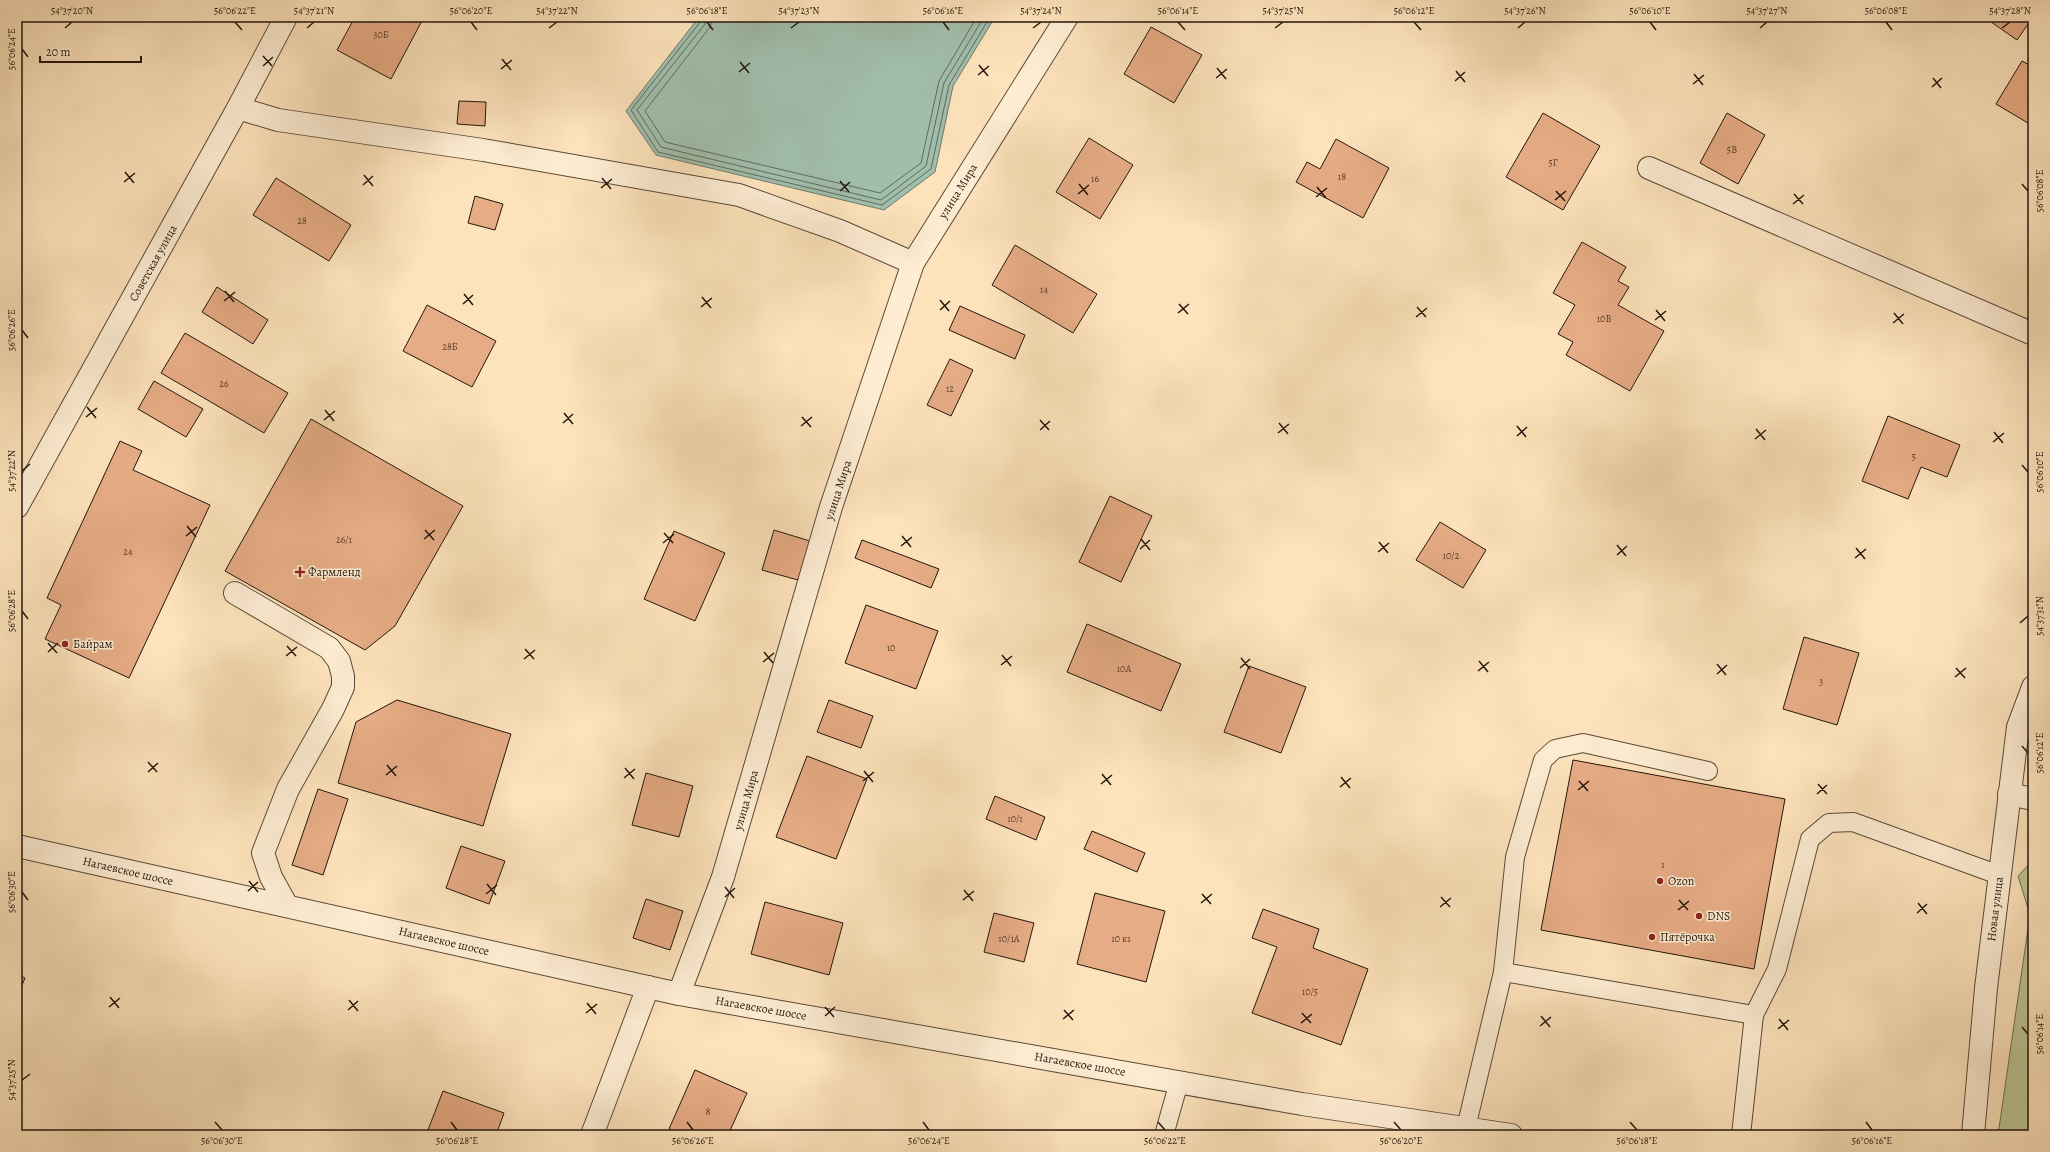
<svg xmlns="http://www.w3.org/2000/svg" width="2050" height="1152" font-family="Alegreya,serif">
	<rect width="100%" height="100%" fill="#fde3bc"/>
	<filter id="stains"><feTurbulence type="fractalNoise" baseFrequency=".005" numOctaves="4"/><feColorMatrix values="0 0 0 0 .2 0 0 0 0 .09 0 0 0 0 .02 0 0 0 .5 -.17"/></filter>
	<radialGradient id="worn" r=".72"><stop offset=".6" stop-color="#630" stop-opacity="0"/><stop offset="1" stop-color="#630" stop-opacity=".3"/></radialGradient>
	<!-- green -->
	<path fill="#bcc493" stroke="#706d50" d="M2033,860V1135H1998L2030,915L2018,876Z"/>
	<!-- water -->
	<path fill="#a0beac" stroke="#6e7b6c" d="M699,17H995L953,86L935,172L884,210L656,155L626,111Z"/>
	<g fill="none" stroke-linecap="round" stroke-linejoin="round">
		<!-- shore -->
		<g stroke="#626a5c" stroke-width="1">
			<path d="M702,17L701,21L631,110L658,152L882,205L931,169L949,85L990,17"/>
			<path d="M707,17L705,24L637,110L661,147L881,200L926,166L944,83L984,17"/>
			<path d="M713,17L710,27L645,111L665,142L880,193L921,163L939,81L977,17"/>
		</g>
	</g>
	<!-- building -->
	<g fill="#e6ac85" stroke="#24160d">
		<path d="M355,17H424L391,79L337,50Z"/>
		<path d="M1984,17H2033L2017,40Z"/>
		<path d="M1151,27L1202,55L1174,103L1124,74Z"/>
		<path d="M2022,61L2033,67V126L1996,104Z"/>
		<path d="M459,101L486,102L485,126L457,124Z"/>
		<path d="M1543,113L1600,146L1563,210L1506,177Z"/>
		<path d="M1727,113L1765,135L1738,184L1700,163Z"/>
		<path d="M1089,138L1133,165L1100,219L1056,192Z"/>
		<path d="M1336,139L1389,168L1363,218L1296,182L1307,162L1320,169Z"/>
		<path d="M276,178L351,225L329,261L253,215Z"/>
		<path d="M475,196L503,204L495,230L468,223Z"/>
		<path d="M1582,242L1626,267L1618,281L1629,287L1618,305L1664,331L1630,391L1566,355L1573,342L1558,334L1575,305L1553,293Z"/>
		<path d="M1015,245L1097,294L1073,333L992,285Z"/>
		<path d="M217,287L268,320L253,344L202,312Z"/>
		<path d="M427,305L496,341L472,387L403,351Z"/>
		<path d="M960,306L1025,335L1015,359L949,330Z"/>
		<path d="M185,333L288,393L264,433L161,373Z"/>
		<path d="M950,359L973,370L951,416L927,405Z"/>
		<path d="M154,381L203,409L186,437L138,409Z"/>
		<path d="M1888,416L1960,445L1947,477L1921,467L1908,499L1862,481Z"/>
		<path d="M311,419L463,506L395,626L365,650L225,571Z"/>
		<path d="M120,441L142,451L133,470L210,505L129,678L45,639L61,605L47,598Z"/>
		<path d="M1110,496L1152,516L1121,582L1079,562Z"/>
		<path d="M1440,522L1486,550L1463,588L1416,560Z"/>
		<path d="M774,530L810,541L798,580L762,570Z"/>
		<path d="M674,531L725,553L695,621L644,599Z"/>
		<path d="M862,540L939,569L931,588L855,558Z"/>
		<path d="M866,605L938,631L916,689L845,663Z"/>
		<path d="M1087,624L1181,664L1161,711L1067,672Z"/>
		<path d="M1804,637L1859,653L1837,725L1783,709Z"/>
		<path d="M1249,666L1306,687L1281,753L1224,732Z"/>
		<path d="M397,700L511,734L483,826L338,783L356,722Z"/>
		<path d="M829,700L873,716L861,748L817,732Z"/>
		<path d="M807,756L867,779L836,859L776,837Z"/>
		<path d="M1573,760L1785,799L1754,969L1541,930Z"/>
		<path d="M646,773L693,786L679,837L632,825Z"/>
		<path d="M318,789L348,799L323,875L292,865Z"/>
		<path d="M995,796L1045,817L1036,840L986,819Z"/>
		<path d="M1092,831L1145,853L1137,872L1084,849Z"/>
		<path d="M461,846L505,861L489,904L446,888Z"/>
		<path d="M1095,893L1165,911L1146,982L1077,964Z"/>
		<path d="M646,899L683,911L670,950L633,938Z"/>
		<path d="M765,902L843,923L829,975L751,954Z"/>
		<path d="M1263,909L1319,929L1313,948L1368,969L1341,1045L1252,1013L1277,947L1252,938Z"/>
		<path d="M994,913L1034,923L1024,962L984,952Z"/>
		<path d="M17,974L25,978L17,997Z"/>
		<path d="M695,1070L747,1093L728,1135H683L669,1129Z"/>
		<path d="M443,1091L504,1113L496,1135H479L466,1130L464,1135H426Z"/>
	</g>
	<g fill="none" stroke-linecap="round" stroke-linejoin="round">
		<defs>
			<g id="service">
				<path d="M1503,972L1754,1015L1741,1135"/>
				<path d="M1754,1015L1777,969L1810,839L1829,823L1853,822L1999,875"/>
				<path d="M1466,1128L1503,972L1515,857L1543,760L1555,749L1583,743L1708,771"/>
				<path d="M1164,1135L1179,1082"/>
			</g>
			<g id="minor">
				<path d="M238,108L278,120L483,150L739,195L840,231L913,263"/>
				<path d="M1649,168L2033,334"/>
				<path d="M17,507L238,108L286,17"/>
				<path d="M235,593L329,648L339,661L343,676V687L333,709L288,789L263,853L271,877L287,906"/>
				<path d="M2009,794L2033,799"/>
				<path d="M679,994L723,877L831,507L913,263L1067,17"/>
				<path d="M592,1135L648,987"/>
				<path d="M1973,1135L1986,988L2018,727L2033,687"/>
			</g>
			<path id="tertiary" d="M17,846L679,994L1302,1104L1511,1135"/>
		</defs>
		<!-- service casing -->
		<use href="#service" stroke="#5a4939" stroke-width="20"/>
		<!-- minor casing -->
		<use href="#minor" stroke="#5a4939" stroke-width="24"/>
		<!-- tertiary casing -->
		<use href="#tertiary" stroke="#5a4939" stroke-width="24"/>
		<!-- service -->
		<use href="#service" stroke="#feedd3" stroke-width="18"/>
		<!-- minor -->
		<use href="#minor" stroke="#feedd3" stroke-width="22"/>
		<!-- tertiary -->
		<use href="#tertiary" stroke="#feedd3" stroke-width="22"/>
	</g>
	<!-- ticks -->
	<path fill="none" stroke="#24160d" stroke-width="1.5" d="M235,22L242,30M471,22L477,30M707,22L713,30M943,22L949,30M1178,22L1185,30M1414,22L1421,30M1650,22L1656,30M1886,22L1892,30M65,28L72,22M307,28L314,22M549,28L557,22M791,28L799,22M1033,28L1041,22M1275,28L1283,22M1518,28L1525,22M1760,28L1767,22M2002,28L2010,22M22,49L28,57M263,56L272,66M502,59L511,70M740,62L749,73M979,65L988,76M263,66L273,57M1217,68L1226,79M501,69L512,60M1456,71L1465,82M739,72L750,63M1694,74L1703,85M978,75L989,66M1216,78L1227,69M1933,78L1941,88M1455,81L1465,72M1693,84L1704,75M1932,87L1942,78M125,172L134,183M364,175L373,186M602,178L611,189M840,181L849,192M124,182L135,173M1079,184L1088,195M2022,184L2028,191M363,185L373,176M1317,187L1326,198M601,188L612,179M840,191L850,182M1556,191L1565,201M1078,194L1089,185M1794,194L1803,204M1316,197L1327,188M1555,200L1566,191M1793,204L1804,195M225,291L234,302M464,294L473,305M702,297L711,308M940,300L949,311M224,301L235,292M463,304L473,295M1179,304L1188,314M701,307L712,298M1417,307L1426,317M940,310L950,301M1656,310L1665,321M1178,313L1189,304M1894,313L1903,324M1416,317L1427,308M1655,320L1666,311M1893,323L1904,314M22,330L28,338M87,407L96,418M325,410L334,421M564,413L573,424M86,417L97,408M802,417L811,427M324,420L335,411M1040,420L1049,430M563,423L573,414M1279,423L1288,434M801,426L812,417M1517,426L1526,437M1756,429L1765,440M1040,430L1050,421M1994,432L2003,443M1278,433L1289,424M1517,436L1527,427M1755,439L1766,430M1993,442L2004,433M2022,465L2028,472M22,471L30,464M187,526L196,537M425,530L434,540M664,533L673,543M186,536L197,527M902,536L911,547M424,539L435,530M1141,539L1150,550M1379,542L1388,553M663,543L674,534M1617,545L1626,556M901,546L912,537M1856,548L1865,559M1140,549L1150,540M1378,552L1389,543M1617,555L1627,546M1855,558L1866,549M22,611L28,619M2020,623L2028,616M48,643L57,653M287,646L296,656M525,649L534,659M48,652L58,643M764,652L773,663M1002,655L1011,666M286,656L297,647M1241,658L1250,669M524,659L535,650M1479,661L1488,672M763,662L774,653M1717,664L1726,675M1001,665L1012,656M1240,668L1250,659M1956,668L1965,678M1478,671L1489,662M1717,674L1727,665M1955,677L1966,668M2022,746L2028,753M148,762L157,772M387,765L396,776M625,768L634,779M864,771L873,782M148,772L158,763M1102,774L1111,785M386,775L397,766M1341,777L1350,788M624,778L635,769M863,781L874,772M1579,781L1588,791M1101,784L1112,775M1818,784L1827,794M1340,787L1351,778M1578,790L1589,781M1817,794L1827,785M249,881L258,892M487,884L496,895M725,887L734,898M964,890L973,901M248,891L258,882M22,892L28,900M486,894L497,885M1202,894L1211,904M725,897L735,888M1441,897L1450,907M963,900L974,891M1679,900L1688,910M1201,903L1212,894M1918,903L1927,914M1440,907L1451,898M1678,910L1689,901M1917,913L1927,904M110,997L119,1008M349,1000L358,1011M587,1003L596,1014M109,1007L120,998M825,1007L834,1017M348,1010L358,1001M1064,1010L1073,1020M586,1013L597,1004M1302,1013L1311,1023M825,1016L835,1007M1541,1016L1550,1027M1063,1019L1074,1010M1779,1019L1788,1030M1301,1023L1312,1014M1540,1026L1551,1017M2022,1027L2028,1034M1778,1029L1789,1020M22,1080L30,1074M215,1122L222,1130M451,1122L457,1130M687,1122L693,1130M923,1122L929,1130M1158,1122L1165,1130M1394,1122L1401,1130M1630,1122L1637,1130M1866,1122L1872,1130"/>
	<!-- markers -->
	<g fill="#8f2418" stroke="#feedd3" stroke-width="1.5">
		<path d="M298 566h4v4h4v4h-4v4h-4v-4h-4v-4h4z"/>
		<circle cx="65" cy="644" r="4"/>
		<circle cx="1660" cy="881" r="4"/>
		<circle cx="1699" cy="916" r="4"/>
		<circle cx="1652" cy="937" r="4"/>
	</g>
	<g text-anchor="middle" dominant-baseline="central" stroke-width="3" stroke-linejoin="round" paint-order="stroke">
		<!-- number labels -->
		<g font-size="10" fill="#543c2b">
			<text x="381" y="34">30Б</text>
			<text x="1732" y="149">5В</text>
			<text x="1553" y="162">5Г</text>
			<text x="1342" y="176">18</text>
			<text x="1095" y="178">16</text>
			<text x="302" y="220">28</text>
			<text x="1044" y="289">14</text>
			<text x="1604" y="318">10В</text>
			<text x="450" y="346">28Б</text>
			<text x="224" y="383">26</text>
			<text x="950" y="388">12</text>
			<text x="1914" y="456">5</text>
			<text x="344" y="539">26/1</text>
			<text x="128" y="551">24</text>
			<text x="1451" y="555">10/2</text>
			<text x="891" y="647">10</text>
			<text x="1124" y="668">10А</text>
			<text x="1821" y="681">3</text>
			<text x="1015" y="818">10/1</text>
			<text x="1663" y="864">1</text>
			<text x="1009" y="938">10/1А</text>
			<text x="1121" y="938">10 к1</text>
			<text x="1310" y="991">10/5</text>
			<text x="708" y="1111">8</text>
		</g>
		<!-- street labels -->
		<g font-size="12" fill="#24160d" stroke="#feedd3">
			<text transform="translate(958 191) rotate(-58)">улица Мира</text>
			<text transform="translate(153 263) rotate(-61)">Советская улица</text>
			<text transform="translate(838 490) rotate(-72)">улица Мира</text>
			<text transform="translate(746 800) rotate(-74)">улица Мира</text>
			<text transform="translate(128 871) rotate(13)">Нагаевское шоссе</text>
			<text transform="translate(1995 909) rotate(-83)">Новая улица</text>
			<text transform="translate(444 941) rotate(13)">Нагаевское шоссе</text>
			<text transform="translate(761 1008) rotate(10)">Нагаевское шоссе</text>
			<text transform="translate(1080 1064) rotate(10)">Нагаевское шоссе</text>
		</g>
		<!-- poi labels -->
		<g font-size="12" fill="#24160d" stroke="#feedd3" text-anchor="start">
			<text x="308" y="572">Фармленд</text>
			<text x="73" y="644">Байрам</text>
			<text x="1668" y="881">Ozon</text>
			<text x="1707" y="916">DNS</text>
			<text x="1660" y="937">Пятёрочка</text>
		</g>
	</g>
	<!-- margin -->
	<rect width="2050" height="1152" fill="none" stroke="#fde3bc" stroke-width="44"/>
	<!-- scale -->
	<path d="M40 56v6h101v-6" fill="none" stroke="#24160d" stroke-width="2"/>
	<text x="46" y="56" font-size="12" fill="#24160d" stroke="#feedd3" stroke-width="3" paint-order="stroke">20 m</text>
	<rect x="22" y="22" width="2006" height="1108" fill="none" stroke="#24160d" stroke-width="1.5"/>
	<g font-size="10" text-anchor="middle" fill="#24160d">
		<text x="72" y="14">54°37'20"N</text>
		<text x="235" y="14">56°06'22"E</text>
		<text x="314" y="14">54°37'21"N</text>
		<text x="471" y="14">56°06'20"E</text>
		<text x="557" y="14">54°37'22"N</text>
		<text x="707" y="14">56°06'18"E</text>
		<text x="799" y="14">54°37'23"N</text>
		<text x="943" y="14">56°06'16"E</text>
		<text x="1041" y="14">54°37'24"N</text>
		<text x="1178" y="14">56°06'14"E</text>
		<text x="1283" y="14">54°37'25"N</text>
		<text x="1414" y="14">56°06'12"E</text>
		<text x="1525" y="14">54°37'26"N</text>
		<text x="1650" y="14">56°06'10"E</text>
		<text x="1767" y="14">54°37'27"N</text>
		<text x="1886" y="14">56°06'08"E</text>
		<text x="2010" y="14">54°37'28"N</text>
		<text transform="translate(11 49) rotate(-90)" y="4">56°06'24"E</text>
		<text transform="translate(2039 191) rotate(-90)" y="4">56°06'08"E</text>
		<text transform="translate(11 330) rotate(-90)" y="4">56°06'26"E</text>
		<text transform="translate(11 471) rotate(-90)" y="4">54°37'22"N</text>
		<text transform="translate(2039 472) rotate(-90)" y="4">56°06'10"E</text>
		<text transform="translate(11 611) rotate(-90)" y="4">56°06'28"E</text>
		<text transform="translate(2039 616) rotate(-90)" y="4">54°37'31"N</text>
		<text transform="translate(2039 753) rotate(-90)" y="4">56°06'12"E</text>
		<text transform="translate(11 892) rotate(-90)" y="4">56°06'30"E</text>
		<text transform="translate(2039 1034) rotate(-90)" y="4">56°06'14"E</text>
		<text transform="translate(11 1080) rotate(-90)" y="4">54°37'25"N</text>
		<text x="222" y="1144">56°06'30"E</text>
		<text x="457" y="1144">56°06'28"E</text>
		<text x="693" y="1144">56°06'26"E</text>
		<text x="929" y="1144">56°06'24"E</text>
		<text x="1165" y="1144">56°06'22"E</text>
		<text x="1401" y="1144">56°06'20"E</text>
		<text x="1637" y="1144">56°06'18"E</text>
		<text x="1872" y="1144">56°06'16"E</text>
	</g>
	<rect width="100%" height="100%" filter="url(#stains)"/>
	<rect width="100%" height="100%" fill="url(#worn)"/>
</svg>
